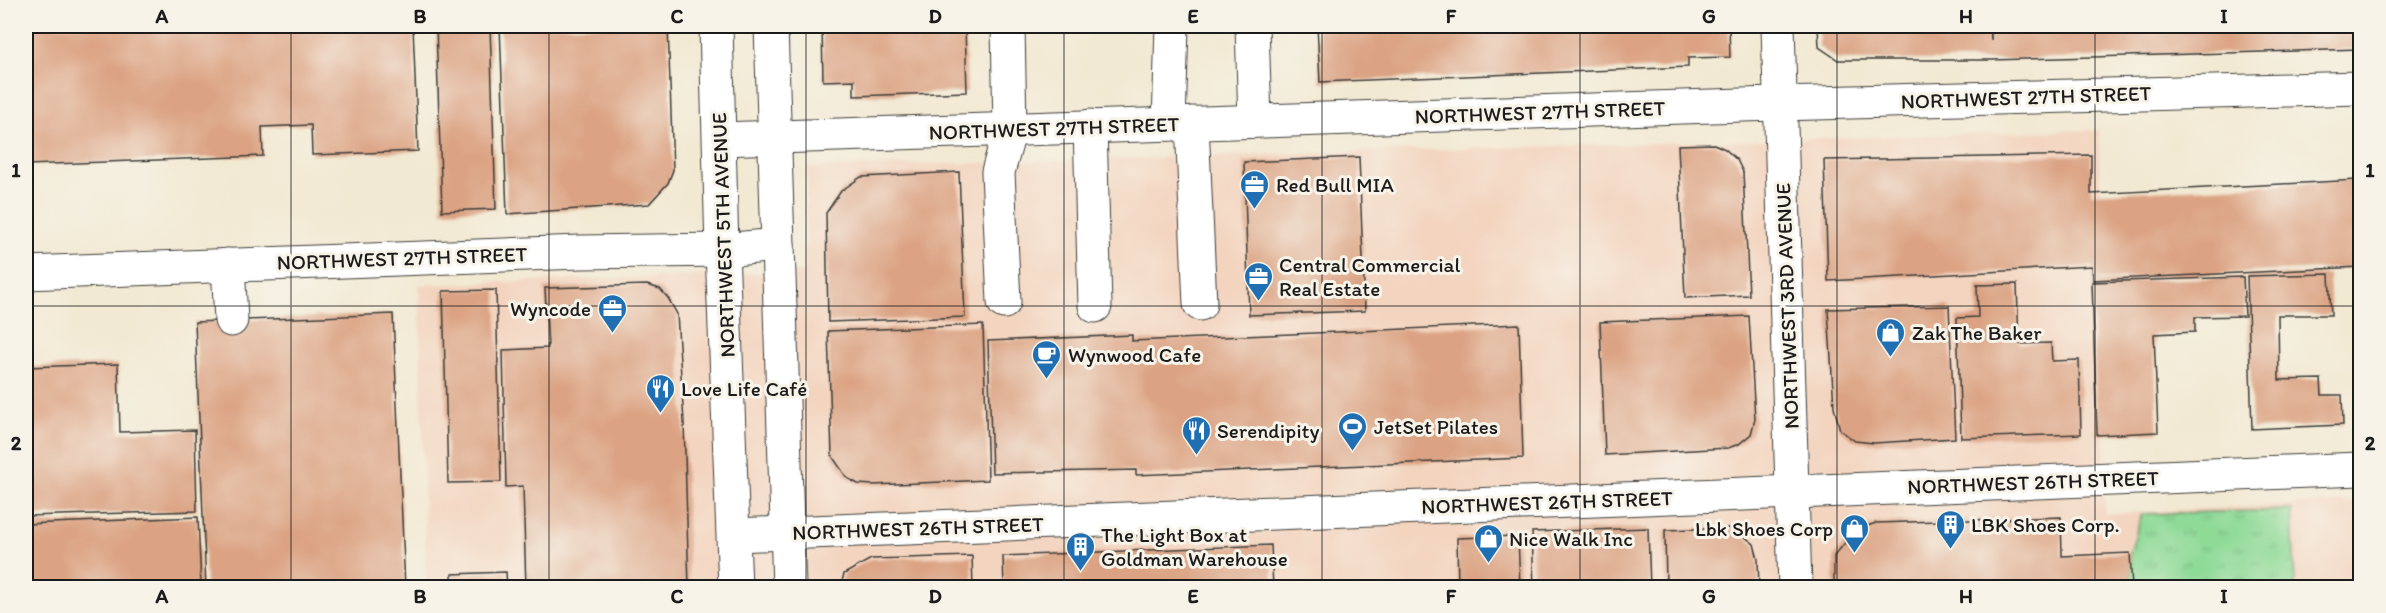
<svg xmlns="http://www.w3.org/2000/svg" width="2386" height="613" font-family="Itim,sans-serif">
	<defs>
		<pattern id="park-tufts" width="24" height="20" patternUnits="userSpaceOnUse" patternTransform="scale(1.5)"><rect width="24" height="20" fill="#8eda97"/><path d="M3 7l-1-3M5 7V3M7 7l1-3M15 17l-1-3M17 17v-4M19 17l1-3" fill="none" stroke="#7aba82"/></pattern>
	</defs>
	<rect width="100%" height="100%" fill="#f7f3e8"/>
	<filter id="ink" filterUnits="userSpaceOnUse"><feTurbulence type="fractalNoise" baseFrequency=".0167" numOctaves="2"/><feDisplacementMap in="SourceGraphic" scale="12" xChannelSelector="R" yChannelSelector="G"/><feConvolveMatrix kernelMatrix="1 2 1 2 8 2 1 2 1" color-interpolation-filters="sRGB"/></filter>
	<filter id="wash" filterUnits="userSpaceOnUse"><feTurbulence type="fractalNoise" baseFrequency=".008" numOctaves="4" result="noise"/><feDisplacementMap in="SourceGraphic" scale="24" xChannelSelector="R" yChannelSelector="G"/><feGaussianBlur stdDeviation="1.35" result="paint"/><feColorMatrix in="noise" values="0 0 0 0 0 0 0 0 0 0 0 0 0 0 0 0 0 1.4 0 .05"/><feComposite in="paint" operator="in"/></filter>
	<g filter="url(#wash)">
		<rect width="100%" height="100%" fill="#f2e9d3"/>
		<!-- built -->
		<path fill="#f3d4bf" d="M2099,130L2105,514L2360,501V587H426L419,285L804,272L808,168Z"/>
		<!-- park -->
		<path fill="url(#park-tufts)" stroke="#557b5a" stroke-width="1.5" d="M2292,510L2295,587H2132L2130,553L2142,514Z"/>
		<g id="blocks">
			<!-- building -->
			<g fill="#dba383">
				<path d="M26,26H413L418,151L312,155L311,125L262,127L263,156L26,165Z"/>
				<path d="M436,26H490L496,209L442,211Z"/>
				<path d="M500,26H668L673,170L668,183L649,204L507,214Z"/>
				<path d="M822,26H965L967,92L854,96V80L823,81Z"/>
				<path d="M1317,26H1729L1730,57L1688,58V67L1320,82Z"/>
				<path d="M1818,26H1990L1991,40V26H2360V49L1992,60H1838L1819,47Z"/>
				<path d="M1714,144L1725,149L1737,160L1743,172L1749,295L1685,298L1678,145Z"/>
				<path d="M2091,155V194L2358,180L2360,267L2093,280L2092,266L1828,281L1824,160Z"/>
				<path d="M1359,157L1365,311L1249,315L1244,162Z"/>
				<path d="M959,172L965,317L828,322L826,213L841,191L861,177Z"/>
				<path d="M2329,274L2331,315H2278L2279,380L2321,379L2322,395H2342L2343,425L2252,429L2247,276Z"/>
				<path d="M2243,277L2245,316L2195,317V332L2154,334L2158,432L2097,435L2092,282Z"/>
				<path d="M2017,284L2019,344L2051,343L2052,361L2079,360L2081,434L1961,438L1957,318L1978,317L1977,285Z"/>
				<path d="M647,285L660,289L668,298L677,314L684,422L689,588H526L523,486L506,487L503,350L548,348L545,288Z"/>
				<path d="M496,290L501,482L448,483L443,291Z"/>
				<path d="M1949,306L1955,438L1874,443L1855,441L1840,430L1834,407L1828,309Z"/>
				<path d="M393,314L405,588H206L195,322Z"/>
				<path d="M1749,316L1755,419L1751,434L1739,444L1728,448L1605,455L1600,322Z"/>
				<path d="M1519,324L1523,458L1136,475V470L992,473L988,341L1132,335V341Z"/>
				<path d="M983,325L988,480L873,485L858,484L847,478L832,456L828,331Z"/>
				<path d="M118,364L120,432L195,430L197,511L26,516V367Z"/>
				<path d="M198,517L201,588H26V524Z"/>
				<path d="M2061,517L2062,556L2130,553L2132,588H1834V556L1856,530L1876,523Z"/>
				<path d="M1648,528L1650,588H1534L1532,532Z"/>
				<path d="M1728,528L1741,534L1754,544L1758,559L1759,588H1666L1665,530Z"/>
				<path d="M1518,536L1520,588H1458L1457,538Z"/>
				<path d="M1271,545L1273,588H1004L1003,556Z"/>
				<path d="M972,556L973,588H840L844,574L871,559Z"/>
				<path d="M506,572L507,588H452V574Z"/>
			</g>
		</g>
	</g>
	<g filter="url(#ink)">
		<use href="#blocks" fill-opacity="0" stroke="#3c3b37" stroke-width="1.5"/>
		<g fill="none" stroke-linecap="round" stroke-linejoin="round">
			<defs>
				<g id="minor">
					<path d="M716,26L722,250L735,588"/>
					<path d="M771,26L789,588"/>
					<path d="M1252,26L1255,121"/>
					<path d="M1778,26L1795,588"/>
					<path d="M1192,123L1200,304"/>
					<path d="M1169,124L1172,26"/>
					<path d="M1090,126L1095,306"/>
					<path d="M720,139L1742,105L2360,88"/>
					<path d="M228,265L231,320"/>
					<path d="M26,273L580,252L722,250L778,245"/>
					<path d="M1004,302L998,172L1010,129L1008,26"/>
					<path d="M734,535L2360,469"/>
				</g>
			</defs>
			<!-- minor casing -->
			<use href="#minor" stroke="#3c3b37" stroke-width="35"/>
			<!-- minor -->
			<use href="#minor" stroke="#fff" stroke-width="33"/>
		</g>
	</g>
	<!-- grid -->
	<path fill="none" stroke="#1c1c1c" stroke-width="1.5" stroke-opacity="0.55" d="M291,26V588M549,26V588M806,26V588M1064,26V588M1322,26V588M1580,26V588M1837,26V588M2095,26V588M26,306H2360"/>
	<!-- icons -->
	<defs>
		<symbol id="office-pin" viewBox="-11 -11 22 30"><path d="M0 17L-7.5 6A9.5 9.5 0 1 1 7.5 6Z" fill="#1f6fb2" stroke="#f7f3e8"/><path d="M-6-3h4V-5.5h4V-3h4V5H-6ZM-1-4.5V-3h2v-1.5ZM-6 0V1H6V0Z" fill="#fff"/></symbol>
		<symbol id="shop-pin" viewBox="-11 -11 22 30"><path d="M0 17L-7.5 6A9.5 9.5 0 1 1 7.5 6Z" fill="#1f6fb2" stroke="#f7f3e8"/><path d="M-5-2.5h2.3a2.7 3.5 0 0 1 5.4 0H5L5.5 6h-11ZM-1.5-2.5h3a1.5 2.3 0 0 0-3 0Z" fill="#fff"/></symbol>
		<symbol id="cafe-pin" viewBox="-11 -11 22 30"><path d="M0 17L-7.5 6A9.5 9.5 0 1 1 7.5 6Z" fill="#1f6fb2" stroke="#f7f3e8"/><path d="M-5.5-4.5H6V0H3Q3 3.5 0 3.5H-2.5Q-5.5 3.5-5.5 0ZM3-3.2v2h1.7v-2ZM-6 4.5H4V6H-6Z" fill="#fff"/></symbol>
		<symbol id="restaurant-pin" viewBox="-11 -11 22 30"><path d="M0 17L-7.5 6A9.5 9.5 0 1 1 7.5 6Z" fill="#1f6fb2" stroke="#f7f3e8"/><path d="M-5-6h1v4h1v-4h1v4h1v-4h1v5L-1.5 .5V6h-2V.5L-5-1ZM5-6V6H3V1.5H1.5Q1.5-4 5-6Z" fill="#fff"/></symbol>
		<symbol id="stadium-pin" viewBox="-11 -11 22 30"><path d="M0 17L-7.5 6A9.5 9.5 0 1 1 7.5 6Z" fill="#1f6fb2" stroke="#f7f3e8"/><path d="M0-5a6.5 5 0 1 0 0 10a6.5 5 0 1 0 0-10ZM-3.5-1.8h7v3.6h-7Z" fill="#fff"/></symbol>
		<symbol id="building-pin" viewBox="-11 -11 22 30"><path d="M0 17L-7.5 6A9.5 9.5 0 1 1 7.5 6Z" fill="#1f6fb2" stroke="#f7f3e8"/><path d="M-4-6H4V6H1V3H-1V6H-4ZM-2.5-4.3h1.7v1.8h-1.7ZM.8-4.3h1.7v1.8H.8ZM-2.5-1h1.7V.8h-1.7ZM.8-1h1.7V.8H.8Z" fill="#fff"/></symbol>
	</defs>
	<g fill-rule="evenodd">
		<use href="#office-pin" x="1238" y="168" width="33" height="45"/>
		<use href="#office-pin" x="1242" y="260" width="33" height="45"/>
		<use href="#office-pin" x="596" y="292" width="33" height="45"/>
		<use href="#shop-pin" x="1874" y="316" width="33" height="45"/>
		<use href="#cafe-pin" x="1030" y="338" width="33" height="45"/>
		<use href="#restaurant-pin" x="644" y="372" width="33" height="45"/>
		<use href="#stadium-pin" x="1336" y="410" width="33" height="45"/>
		<use href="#restaurant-pin" x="1180" y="414" width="33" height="45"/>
		<use href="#building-pin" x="1934" y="508" width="33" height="45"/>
		<use href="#shop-pin" x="1838" y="512" width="33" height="45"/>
		<use href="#shop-pin" x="1472" y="522" width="33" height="45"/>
		<use href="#building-pin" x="1064" y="530" width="33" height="45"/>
	</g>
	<g text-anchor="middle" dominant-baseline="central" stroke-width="6" stroke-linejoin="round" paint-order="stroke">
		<!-- street labels -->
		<g font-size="21" fill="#1c1c1c" stroke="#f7f3e8">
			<text transform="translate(2026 97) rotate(-2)">NORTHWEST 27TH STREET</text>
			<text transform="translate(1540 112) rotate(-2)">NORTHWEST 27TH STREET</text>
			<text transform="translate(1054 128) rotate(-2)">NORTHWEST 27TH STREET</text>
			<text transform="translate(723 235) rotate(-92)">NORTHWEST 5TH AVENUE</text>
			<text transform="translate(402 258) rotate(-2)">NORTHWEST 27TH STREET</text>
			<text transform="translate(1787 306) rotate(-92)">NORTHWEST 3RD AVENUE</text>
			<text transform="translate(2033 482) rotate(-2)">NORTHWEST 26TH STREET</text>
			<text transform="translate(1547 502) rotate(-2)">NORTHWEST 26TH STREET</text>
			<text transform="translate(918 528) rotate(-2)">NORTHWEST 26TH STREET</text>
		</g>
		<!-- poi labels -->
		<g font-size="21" fill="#1c1c1c" stroke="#f7f3e8" text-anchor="start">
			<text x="1276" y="184">Red Bull MIA</text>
			<text x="1279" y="264">Central Commercial<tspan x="1279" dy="24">Real Estate</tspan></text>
			<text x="591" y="308" text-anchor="end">Wyncode</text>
			<text x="1912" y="332">Zak The Baker</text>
			<text x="1068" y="354">Wynwood Cafe</text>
			<text x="681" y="388">Love Life Café</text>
			<text x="1374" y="426">JetSet Pilates</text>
			<text x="1217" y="430">Serendipity</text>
			<text x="1971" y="524">LBK Shoes Corp.</text>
			<text x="1833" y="528" text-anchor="end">Lbk Shoes Corp</text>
			<text x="1101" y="534">The Light Box at<tspan x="1101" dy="24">Goldman Warehouse</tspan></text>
			<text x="1509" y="538">Nice Walk Inc</text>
		</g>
	</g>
	<!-- margin -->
	<rect width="2386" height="613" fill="none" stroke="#f7f3e8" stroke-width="66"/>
	<rect x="33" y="33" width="2320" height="547" fill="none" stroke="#1c1c1c" stroke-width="2"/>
	<g font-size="20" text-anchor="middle" font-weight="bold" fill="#1c1c1c">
		<text x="162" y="23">A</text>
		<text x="420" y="23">B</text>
		<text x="677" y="23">C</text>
		<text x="935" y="23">D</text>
		<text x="1193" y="23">E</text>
		<text x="1451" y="23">F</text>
		<text x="1709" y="23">G</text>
		<text x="1966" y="23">H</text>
		<text x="2224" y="23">I</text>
		<text x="16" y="177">1</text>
		<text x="2370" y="177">1</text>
		<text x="16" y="450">2</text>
		<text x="2370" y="450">2</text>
		<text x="162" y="603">A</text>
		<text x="420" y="603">B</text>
		<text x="677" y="603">C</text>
		<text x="935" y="603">D</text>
		<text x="1193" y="603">E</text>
		<text x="1451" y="603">F</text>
		<text x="1709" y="603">G</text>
		<text x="1966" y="603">H</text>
		<text x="2224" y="603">I</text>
	</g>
</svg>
